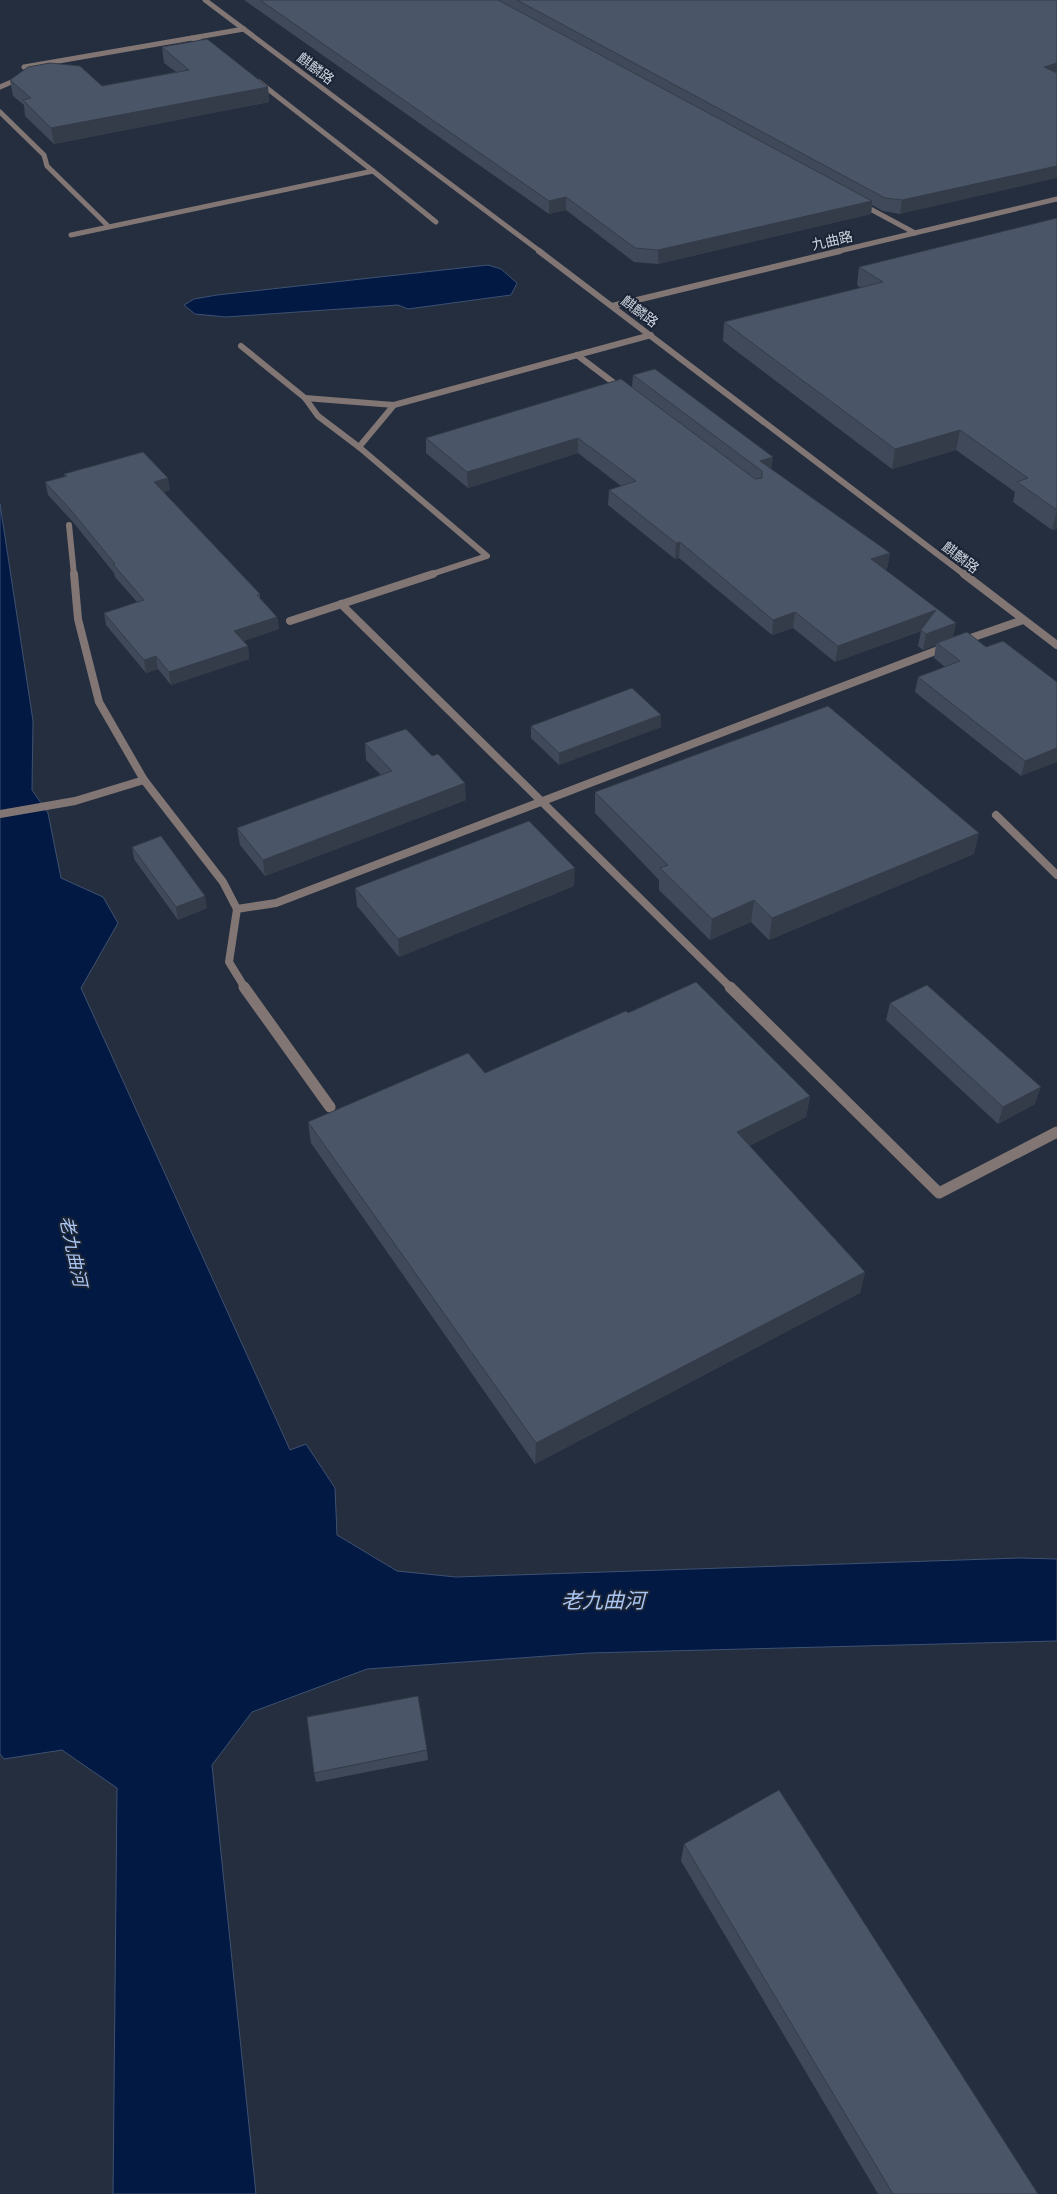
<svg xmlns="http://www.w3.org/2000/svg" width="1057" height="2194" font-family="Lato,'Noto Sans SC',sans-serif">
	<rect width="100%" height="100%" fill="#242e3e"/>
	<!-- water -->
	<g fill="#021943" stroke="#3f5172">
		<path d="M488,265L501,269L517,283L511,295L408,309L398,305L226,317L195,314L184,305L194,299L217,295Z"/>
		<path d="M0,504L33,721L32,790L48,813L61,878L103,897L118,923L81,988L290,1450L306,1444L335,1488L337,1535L397,1571L456,1577L1020,1558L1057,1559V1641L589,1653L367,1669L252,1712L212,1765L256,2194H113L117,1788L62,1750L4,1759L0,1754Z"/>
	</g>
	<g fill="none" stroke-linecap="round" stroke-linejoin="round">
		<!-- service-far3 -->
		<g stroke="#827674" stroke-width="5">
			<path d="M192,38L209,46"/>
			<path d="M0,87L32,73L24,67L244,29"/>
			<path d="M0,112L44,155L47,166L108,226"/>
			<path d="M373,171L436,222"/>
			<path d="M71,235L373,171L259,82"/>
		</g>
		<!-- service-far2 -->
		<g stroke="#827674" stroke-width="6">
			<path d="M241,346L305,398L318,416L359,447"/>
			<path d="M577,355L622,389"/>
			<path d="M305,398L394,405"/>
			<path d="M69,525L74,575"/>
			<path d="M429,575L487,556L359,447L394,405L651,335"/>
		</g>
		<!-- service-far1 -->
		<g stroke="#827674" stroke-width="8">
			<path d="M74,574L78,619L99,702L144,780L223,882L237,909"/>
			<path d="M341,604L731,988"/>
			<path d="M290,621L433,574"/>
			<path d="M962,641L1023,620"/>
			<path d="M0,814L75,801L144,780"/>
			<path d="M996,815L1057,875"/>
			<path d="M245,988L229,962L237,909L276,903L946,647"/>
		</g>
		<!-- service -->
		<g stroke="#827674" stroke-width="11">
			<path d="M244,987L330,1107"/>
			<path d="M730,987L939,1193L1057,1132"/>
		</g>
		<!-- minor -->
		<path stroke="#827674" stroke-width="5" d="M861,204L915,233"/>
		<!-- tertiary-far2 -->
		<g stroke="#827674" stroke-width="5">
			<path d="M205,0L541,252"/>
			<path d="M835,252L1057,199"/>
		</g>
		<!-- tertiary-far1 -->
		<g stroke="#827674" stroke-width="6">
			<path d="M539,251L965,575"/>
			<path d="M612,306L840,251"/>
		</g>
		<!-- tertiary -->
		<path stroke="#827674" stroke-width="8" d="M964,574L1057,645"/>
	</g>
	<!-- wall -->
	<g fill="#404959">
		<path d="M244,0H1057L900,214L883,211L872,205L871,214L658,264L634,262L566,210L549,214Z"/>
		<path d="M162,47L268,87L269,102L54,144L25,116L24,105L13,96L10,80L102,86L176,72L164,63Z"/>
		<path d="M1057,218V529L1052,530L1013,502L1015,492L956,450L892,469L723,341L724,322L861,288L857,285L859,267Z"/>
		<path d="M633,375L771,469L890,553L887,569L884,570L953,637L986,647L1057,682L1021,776L915,692L918,677L945,667L934,658L936,645L923,650L918,646L921,631L835,662L793,628L772,635L679,558L675,559L608,505L609,490L621,486L578,453L468,488L426,453V438L632,387Z"/>
		<path d="M64,474L170,490L163,492L260,594V599L277,617L279,629L243,641L248,646L249,659L171,685L158,669L146,673L106,625L104,613L137,602L115,577L114,573L73,522L48,495L45,482L65,477Z"/>
		<path d="M661,715V727L559,765L531,738V726Z"/>
		<path d="M365,743L466,800L265,876L240,845L237,828L381,775L366,760Z"/>
		<path d="M595,792L974,854L769,940L751,922L710,940L659,890V880L595,813Z"/>
		<path d="M132,847L207,908L178,920L134,859Z"/>
		<path d="M574,886L399,957L357,906L355,888Z"/>
		<path d="M890,1003L1035,1104L998,1124L886,1020Z"/>
		<path d="M485,1073L810,1096L806,1117L749,1146L865,1272L860,1293L535,1464L311,1143L308,1122Z"/>
		<path d="M427,1750L428,1760L316,1782L314,1773Z"/>
		<path d="M684,1844L1038,2194H878L681,1861Z"/>
	</g>
	<!-- shaded-wall -->
	<g fill="#343c49">
		<path d="M1057,63V75L1044,67Z"/>
		<path d="M268,87L269,102L54,144L51,128Z"/>
		<path d="M1057,166V178L900,214L902,200Z"/>
		<path d="M566,197V210L549,214V201Z"/>
		<path d="M872,201L871,214L658,264V250Z"/>
		<path d="M960,430L956,450L892,469L895,449Z"/>
		<path d="M578,438V453L468,488L467,472Z"/>
		<path d="M773,457L771,472L760,461Z"/>
		<path d="M168,478L170,490L156,495L154,482Z"/>
		<path d="M1057,510V529L1052,530Z"/>
		<path d="M680,542L679,558L675,559L676,543Z"/>
		<path d="M890,553L887,569L868,575L871,559Z"/>
		<path d="M936,610L933,626L835,662L838,646Z"/>
		<path d="M795,612L793,628L772,635L773,620Z"/>
		<path d="M277,617L279,629L236,644L234,631Z"/>
		<path d="M956,623L953,639L937,643L936,645L923,650L926,634Z"/>
		<path d="M248,646L249,659L171,685L169,672Z"/>
		<path d="M156,656L158,669L146,673L144,660Z"/>
		<path d="M661,715V727L559,765V753Z"/>
		<path d="M1057,748V762L1021,776L1025,761Z"/>
		<path d="M465,783L466,800L265,876L263,860Z"/>
		<path d="M979,833L974,854L769,940L772,918Z"/>
		<path d="M575,868L574,886L399,957L398,939Z"/>
		<path d="M205,896L207,908L178,920L176,907Z"/>
		<path d="M754,900L751,922L710,940L712,919Z"/>
		<path d="M1041,1087L1035,1104L998,1124L1003,1107Z"/>
		<path d="M810,1096L806,1117L734,1154L737,1132Z"/>
		<path d="M865,1272L860,1293L535,1464L536,1443Z"/>
	</g>
	<!-- building -->
	<g fill="#4a5568" stroke="#343c49">
		<path d="M260,0H498L872,201L658,250L635,248L566,197L549,201Z"/>
		<path d="M517,0H1057V63L1044,67L1057,73V166L902,200L885,198Z"/>
		<path d="M207,39L268,87L51,128L23,100L31,98L10,80L28,67L50,63L80,66L102,86L189,70L162,47Z"/>
		<path d="M1057,218V510L1017,482L1028,478L960,430L895,449L724,322L883,282L859,267Z"/>
		<path d="M655,369L773,457L760,461L890,553L871,559L956,623L926,634L921,630L936,610L838,646L795,612L773,620L680,542L676,543L609,490L636,481L578,438L467,472L426,438L621,379L755,479L762,478V471L633,375Z"/>
		<path d="M143,452L168,478L154,482L260,594L257,595L277,617L234,631L248,646L169,672L156,656L144,660L104,613L144,600L113,564H115L70,509L45,482L67,476L64,474Z"/>
		<path d="M967,632L986,647L1003,641L1057,682V748L1025,761L918,677L960,661L937,643Z"/>
		<path d="M632,688L661,715L559,753L531,726Z"/>
		<path d="M828,706L979,833L772,918L754,900L712,919L660,868L668,865L595,792Z"/>
		<path d="M406,729L432,756L438,754L465,783L263,860L237,828L392,771L365,743Z"/>
		<path d="M529,821L575,868L398,939L355,888Z"/>
		<path d="M161,836L205,896L176,907L132,847Z"/>
		<path d="M696,982L810,1096L737,1132L865,1272L536,1443L308,1122L468,1053L485,1073L626,1011L628,1013Z"/>
		<path d="M927,985L1041,1087L1003,1107L890,1003Z"/>
		<path d="M418,1696L427,1750L314,1773L307,1717Z"/>
		<path d="M779,1790L1038,2194H893L684,1844Z"/>
	</g>
	<g text-anchor="middle" dominant-baseline="central" stroke-width="4" stroke-linejoin="round" paint-order="stroke">
		<!-- far-street labels -->
		<g font-size="14" fill="#ccd3de" stroke="#1a2434">
			<text transform="translate(316 68) rotate(37)">麒麟路</text>
			<text transform="translate(832 240) rotate(-13)">九曲路</text>
			<text transform="translate(640 311) rotate(37)">麒麟路</text>
			<text transform="translate(961 557) rotate(37)">麒麟路</text>
		</g>
		<!-- water labels -->
		<g font-size="18" font-style="italic" fill="#aac5f2" stroke="#1a2434">
			<text transform="translate(74 1251) rotate(78)">老九曲河</text>
		</g>
		<!-- near-water labels -->
		<g font-size="21" font-style="italic" fill="#aac5f2" stroke="#1a2434">
			<text x="603" y="1599">老九曲河</text>
		</g>
	</g>
</svg>
